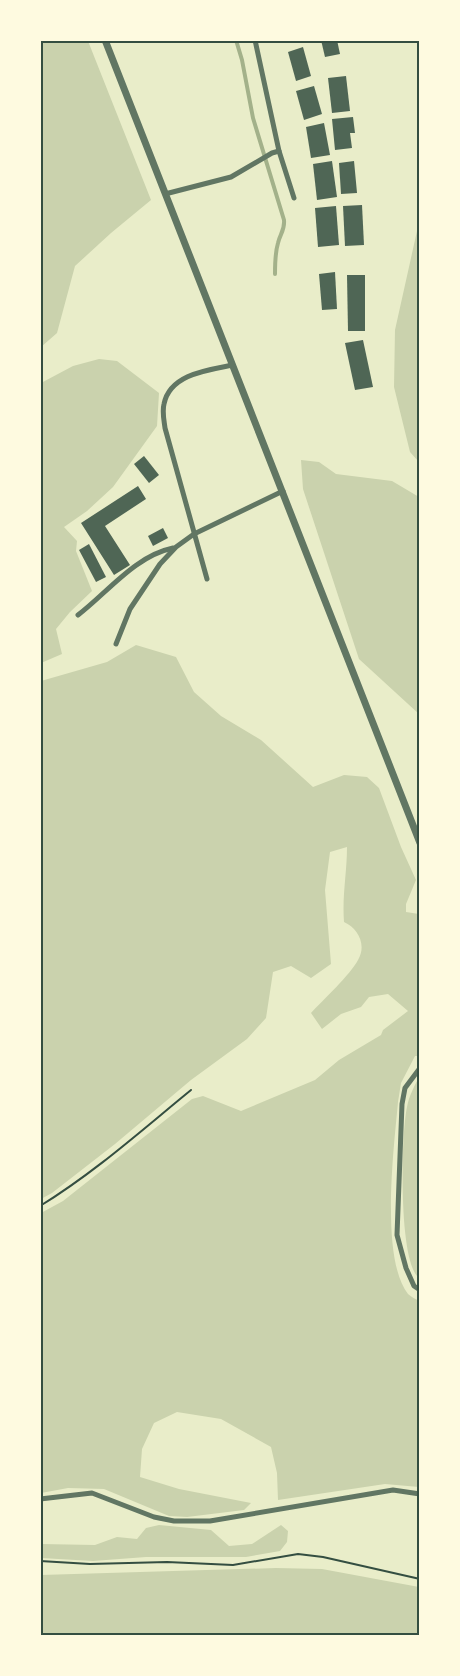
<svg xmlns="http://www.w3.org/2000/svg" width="460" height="1676" font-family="Arial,sans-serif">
	<rect width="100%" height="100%" fill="#e9edc9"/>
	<!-- green -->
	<g fill="#cad2ad">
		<path d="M41,40L88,41L151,200L111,233L75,266L57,333L41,347Z"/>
		<path d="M419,151L420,462H419L410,452L394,387L395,330L419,222Z"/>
		<path d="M99,359L117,361L159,393L157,426L113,487L87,511L64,527L77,541L76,551L92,591L70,612L56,629L62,654L41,663L42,562L41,383L73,366Z"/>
		<path d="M301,460L319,462L336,474L392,481L419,497V714L359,659L303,489Z"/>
		<path d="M136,645L176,657L194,692L221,716L261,740L313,787L344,775L367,777L379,788L401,847L416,880L406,904V912L419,914V1056H415L401,1083L398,1102C394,1147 380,1258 408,1294C411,1297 416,1299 419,1301V1487L385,1484L278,1500L277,1473L271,1447L221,1419L177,1412L154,1423L142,1449L140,1477L179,1489L251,1503L244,1510L187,1517L169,1516L104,1489L68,1488L41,1493V1213L63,1201L192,1099L203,1096L241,1111L315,1080L339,1060L381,1035L383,1030L408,1011L388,994L369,997L361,1007L341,1014L322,1029L311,1013C324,999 350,975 358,960C367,945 358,928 344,922C342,895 347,873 347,847L330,852L325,890L331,964L311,978L291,966L273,972L266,1018L247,1039L191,1080L115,1144L52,1193L41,1199V681L107,662Z"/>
		<path d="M419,1077V1278C398,1262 401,1135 407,1107C409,1096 414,1087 419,1077Z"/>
		<path d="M159,1525L211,1530L229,1546L252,1544L281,1525L288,1531L287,1542L280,1551L246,1557H146L93,1561L41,1558V1544L95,1545L117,1537L137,1539L146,1528Z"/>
		<path d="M276,1568L322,1569L419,1587V1635H41V1575Z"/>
	</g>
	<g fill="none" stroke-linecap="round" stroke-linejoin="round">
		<!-- stream -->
		<path stroke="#a3b18a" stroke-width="4" d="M236,40L242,60L253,118L284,220C285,230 280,234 278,243C275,253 275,264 275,274"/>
	</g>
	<!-- building -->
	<g fill="#4f6655">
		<path d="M321,40H337L340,54L325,57Z"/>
		<path d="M303,47L311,76L296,81L288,52Z"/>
		<path d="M346,76L350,111L332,113L328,78Z"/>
		<path d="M314,86L322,114L304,120L296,91Z"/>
		<path d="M353,117L355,133H350L352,148L335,150L332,119Z"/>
		<path d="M324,123L330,155L311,158L306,127Z"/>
		<path d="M332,161L337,197L317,200L313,164Z"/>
		<path d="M354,161L357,193L341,194L339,163Z"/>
		<path d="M362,205L364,245L345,246L343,206Z"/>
		<path d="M336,206L339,245L318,247L315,208Z"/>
		<path d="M335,272L337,309L322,310L319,274Z"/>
		<path d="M347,275H365V331H348Z"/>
		<path d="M363,340L373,387L355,390L345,343Z"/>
		<path d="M144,456L159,475L149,483L134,464Z"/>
		<path d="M138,486L146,499L105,526L130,565L114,575L81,523Z"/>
		<path d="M163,528L168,538L153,546L148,536Z"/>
		<path d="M89,544L106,577L96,582L79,550Z"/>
	</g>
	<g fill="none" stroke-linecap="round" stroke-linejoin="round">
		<!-- path -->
		<g stroke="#344e41" stroke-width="2">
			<path d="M40,1206C94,1173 142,1130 191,1090"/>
			<path d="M40,1561L90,1564L167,1562L233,1565L298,1554L323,1557L420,1579"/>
		</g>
		<!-- minor -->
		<g stroke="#617663" stroke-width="5">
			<path d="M255,40L279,151L294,198"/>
			<path d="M165,194L231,177L272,153L279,151"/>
			<path d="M207,579L165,428C164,420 162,412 164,404C170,374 208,370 233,365"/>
			<path d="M78,615C108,592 135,556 173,548"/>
			<path d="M116,644L130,609L160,564L176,547L194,534L283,491"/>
			<path d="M420,1068L405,1088L402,1104L397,1235L406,1268L414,1286L420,1290"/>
			<path d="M40,1499L92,1493L154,1517L174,1521H210L393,1490L420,1494"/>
		</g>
		<!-- tertiary -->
		<path stroke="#617663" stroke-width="7" d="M105,40L420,843"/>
	</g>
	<!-- border -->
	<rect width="460" height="1676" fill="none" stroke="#fefae0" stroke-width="84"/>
	<rect x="42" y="42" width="376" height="1592" fill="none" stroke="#344e41" stroke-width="2"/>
</svg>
